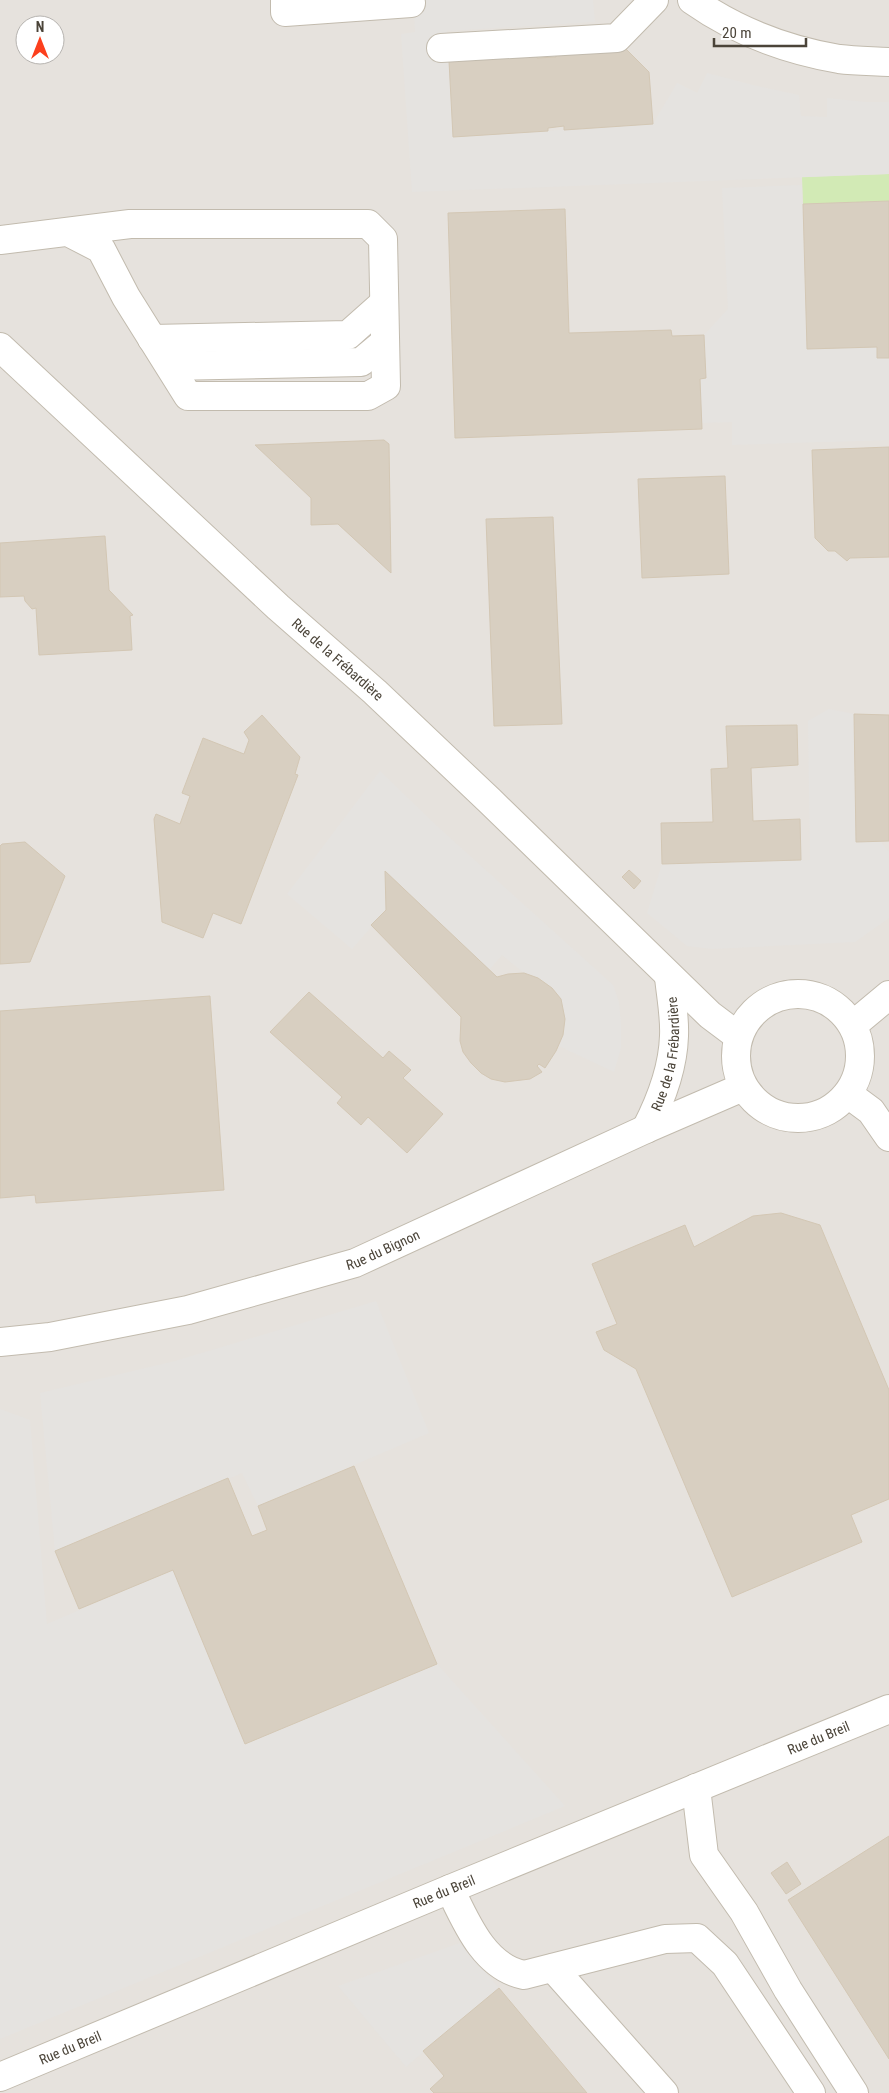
<svg xmlns="http://www.w3.org/2000/svg" width="889" height="2093" font-family="'Roboto Condensed',sans-serif">
	<rect width="100%" height="100%" fill="#f6f3ec"/>
	<!-- industrial -->
	<path fill="#e6e2dd" fill-rule="evenodd" d="M0,0H889V2093H0ZM25,25H55V55H25Z"/>
	<!-- green -->
	<path fill="#d2eab5" d="M889,174V201L803,204L802,177Z"/>
	<!-- parking -->
	<g fill="#e5e3e0">
		<path d="M413,0H593L595,22L447,31L453,137L653,124L677,83L697,93L707,73L757,86L799,95L801,116L827,117V98L866,102H889V174L412,192L401,34L415,32Z"/>
		<path d="M802,185L807,349L877,347V358H889V440L732,445V422L701,423L700,379L706,378L704,335L728,309L722,188Z"/>
		<path d="M829,709L854,714L856,842L880,841L889,852V918L855,942L712,949L687,946L647,913L662,864L810,860L808,721Z"/>
		<path d="M380,771L438,827L613,985L619,1002L621,1024V1048L614,1072L559,1046L563,1035L565,1017L561,999L552,988L538,978L524,973L502,955L489,970L386,871V910L352,949L287,894Z"/>
		<path d="M376,1301L429,1433L258,1506L242,1473L55,1551L40,1393L175,1361Z"/>
		<path d="M0,1409L30,1420L47,1624L173,1570L245,1744L437,1664L565,1806L0,2039Z"/>
		<path d="M460,1943L499,1988L406,2067L338,1986Z"/>
	</g>
	<!-- building -->
	<g fill="#d8cfc1" stroke="#d3c7b4">
		<path d="M626,49L649,72L653,124L564,130V126L548,128V131L453,137L449,61L537,55V58L556,57V54Z"/>
		<path d="M889,201V358H877V347L807,349L803,204Z"/>
		<path d="M565,209L569,333L671,330L672,336L704,335L706,378L700,379L702,429L455,438L448,213Z"/>
		<path d="M384,440L389,444L391,573L338,524L311,525V498L255,445Z"/>
		<path d="M889,447V557L850,558L847,561L835,551H828L815,538L812,450Z"/>
		<path d="M725,476L729,574L642,578L638,479Z"/>
		<path d="M553,517L562,724L494,726L486,519Z"/>
		<path d="M105,536L109,590L133,615L130,616L132,650L39,655L36,608L32,609L25,601L24,596L0,597V543Z"/>
		<path d="M854,714L889,715V841L856,842Z"/>
		<path d="M262,715L300,757L295,774L298,775L241,924L213,913L203,938L162,922L154,819L156,814L180,824L190,796L182,793L203,738L244,754L249,740L244,732Z"/>
		<path d="M797,725L798,765L751,768L753,821L800,819L801,860L662,864L661,823L713,822L711,769L728,768L726,726Z"/>
		<path d="M25,842L65,876L30,962L0,964V846L2,844Z"/>
		<path d="M629,870L641,881L634,889L622,877Z"/>
		<path d="M385,871L497,977L508,974L524,973L538,978L552,988L561,999L565,1019L563,1035L556,1051L545,1068L539,1064L537,1066L542,1072L530,1079L505,1082L491,1079L481,1073L471,1063L463,1052L460,1041L461,1017L371,925L386,910Z"/>
		<path d="M309,992L383,1058L389,1051L411,1070L403,1078L443,1114L407,1153L368,1117L361,1125L337,1103L342,1097L270,1032Z"/>
		<path d="M210,996L224,1190L36,1203L35,1195L0,1198V1011Z"/>
		<path d="M781,1213L820,1225L889,1390V1499L851,1515L862,1542L732,1597L636,1369L604,1350L596,1332L617,1324L592,1264L685,1225L694,1247L753,1216Z"/>
		<path d="M354,1466L437,1664L245,1744L173,1570L79,1609L55,1551L228,1478L252,1536L267,1530L258,1506Z"/>
		<path d="M889,1836V2059L788,1900Z"/>
		<path d="M787,1862L801,1884L786,1894L771,1873Z"/>
		<path d="M499,1988L587,2093H434L430,2089L444,2076L423,2051Z"/>
	</g>
	<g fill="none" stroke-linecap="round" stroke-linejoin="round">
		<defs>
			<g id="minor">
				<path d="M285,0V12L411,3"/>
				<path d="M692,0C736,31 786,50 839,59C855,61 872,61 889,62"/>
				<path d="M441,48L617,38L654,0"/>
				<path d="M0,240L130,224H368L383,239L386,386L368,396H188L126,297L101,249L68,232"/>
				<path d="M152,339L348,335L384,303"/>
				<path id="s1" d="M0,347L278,607L375,692L490,801L710,1015L738,1036"/>
				<path d="M170,366L361,362L385,342"/>
				<circle cx="798" cy="1056" r="62"/>
				<path d="M853,1025L889,995"/>
				<path d="M848,1094L871,1111L889,1137"/>
				<path id="s2" d="M646,1129C661,1100 673,1069 674,1036C675,1017 671,997 669,977"/>
				<path id="s3" d="M0,1342L50,1337L188,1310L355,1263L646,1129L743,1087"/>
				<path d="M696,1788L704,1855L744,1912L788,1990L854,2093"/>
				<path d="M450,1889C466,1922 484,1967 524,1975L665,1939L697,1938L725,1964L811,2093"/>
				<path d="M553,1968L664,2093"/>
				<path id="s4" d="M0,2077L450,1889L889,1709"/>
			</g>
		</defs>
		<!-- minor casing -->
		<use href="#minor" stroke="#c2bbae" stroke-width="30"/>
		<!-- minor -->
		<use href="#minor" stroke="#fff" stroke-width="28"/>
	</g>
	<g text-anchor="middle" dominant-baseline="central" stroke-width="4" stroke-linejoin="round" paint-order="stroke">
		<!-- street labels -->
		<g font-size="14" fill="#4b4439" stroke="#fff">
			<text stroke="none"><textPath href="#s1" startOffset="460">Rue de la Frébardière</textPath></text>
			<text stroke="none"><textPath href="#s2" startOffset="79">Rue de la Frébardière</textPath></text>
			<text stroke="none"><textPath href="#s3" startOffset="395">Rue du Bignon</textPath></text>
			<text stroke="none"><textPath href="#s4" startOffset="886">Rue du Breil</textPath></text>
			<text stroke="none"><textPath href="#s4" startOffset="481">Rue du Breil</textPath></text>
			<text stroke="none"><textPath href="#s4" startOffset="76">Rue du Breil</textPath></text>
		</g>
	</g>
	<!-- north arrow -->
	<g transform="translate(40 40)"><circle r="24" fill="#ffffff" stroke="#b7b4b0"/>
	<path d="M0-4L9 19L0 12L-9 19Z" fill="#fc3f1d"/>
	<text y="-8" font-size="14" font-weight="bold" text-anchor="middle" fill="#4b4439">N</text>
	</g>
	<!-- scale -->
	<path d="M714 38v8h92v-8" fill="none" stroke="#4b4439" stroke-width="2.5"/>
	<text x="722" y="38" font-size="15" fill="#4b4439" stroke="#ffffff" stroke-width="4" paint-order="stroke">20 m</text>
</svg>
